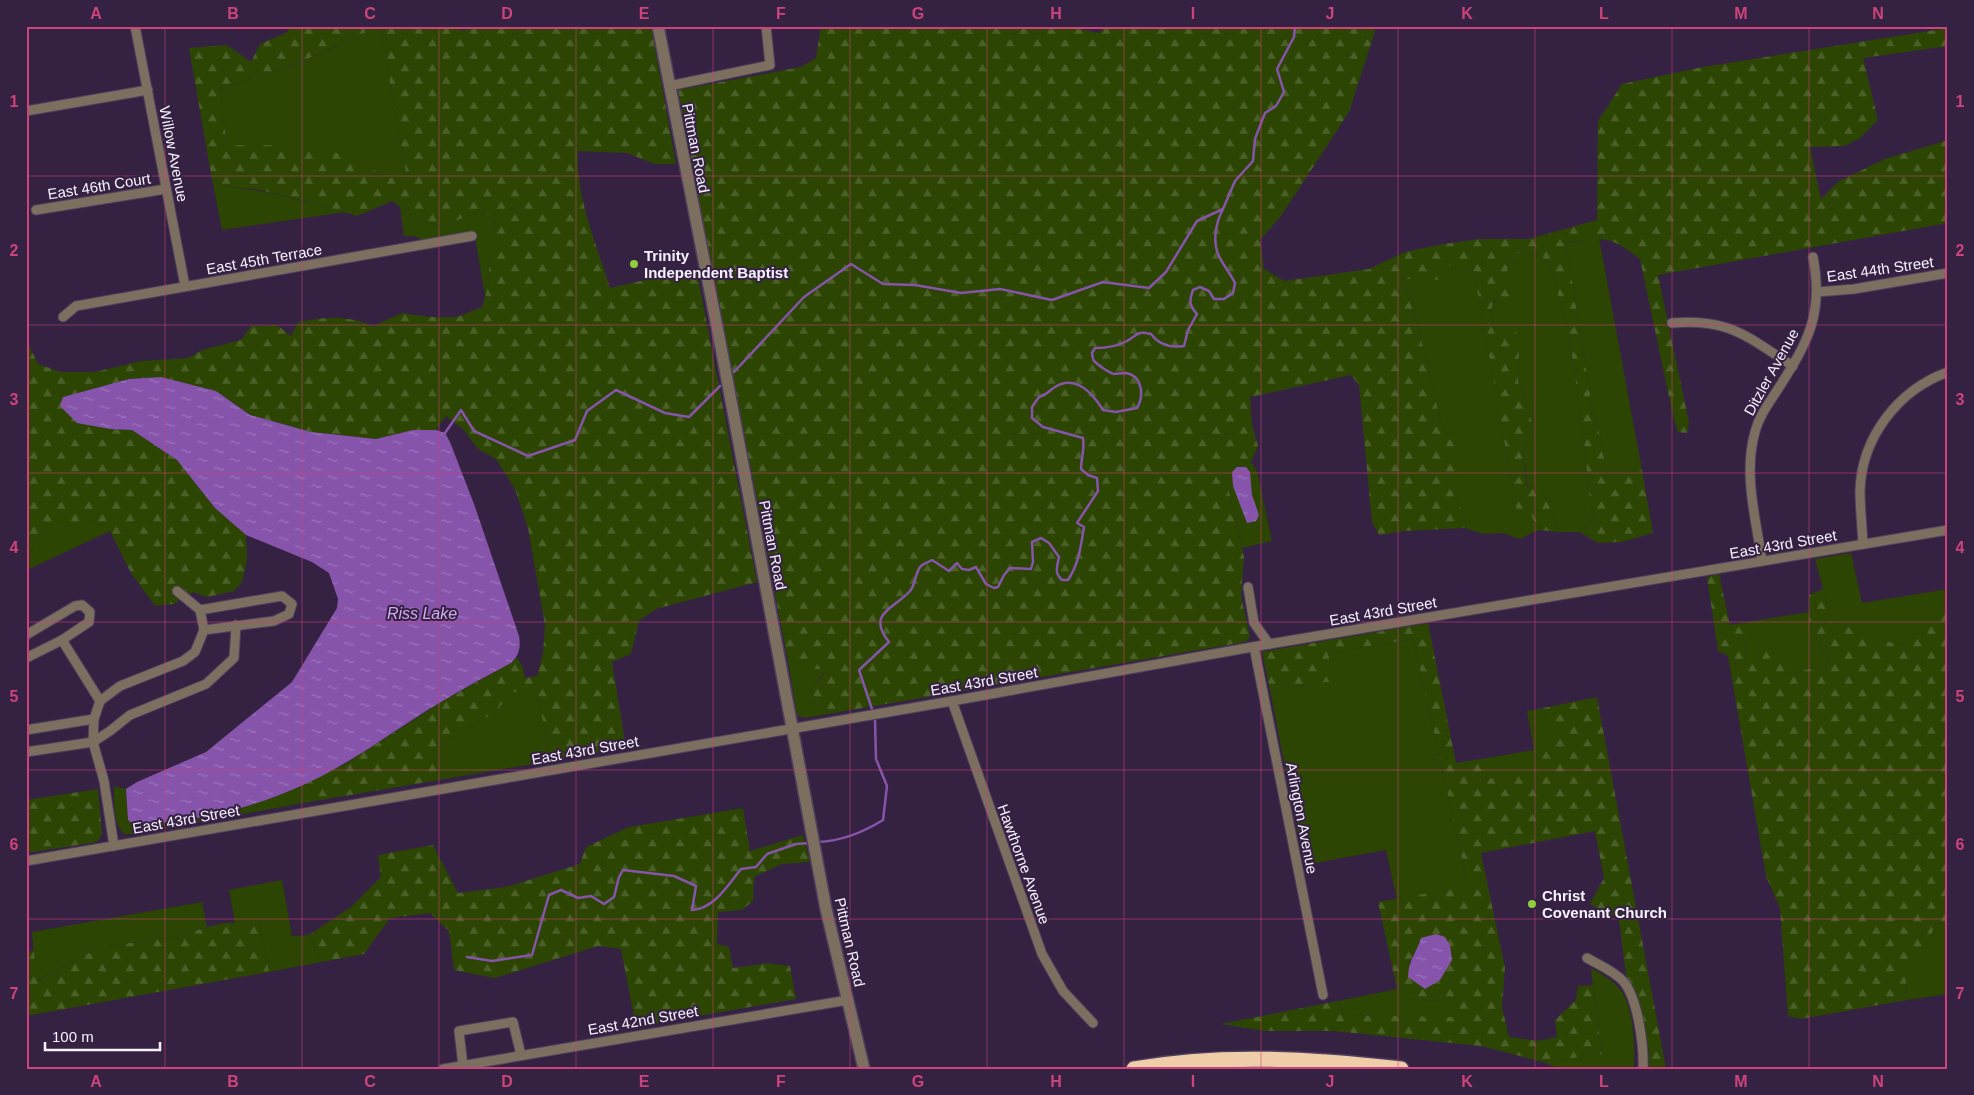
<svg xmlns="http://www.w3.org/2000/svg" width="1974" height="1095" font-family="Arial,sans-serif">
	<defs>
		<pattern id="forest-firs" width="22" height="20" patternUnits="userSpaceOnUse" patternTransform="scale(1.25)"><rect width="22" height="20" fill="#2c4502"/><path d="M5 1l3.5 6h-7zM16 11l3.5 6h-7z" fill="#4b6028"/></pattern>
		<pattern id="water-ripples" width="26" height="14" patternUnits="userSpaceOnUse" patternTransform="scale(1.25)"><rect width="26" height="14" fill="#8654ab"/><path d="M2 4q2-2 4 0t4 0M15 11q2-2 4 0t4 0" fill="none" stroke="#9e75bc"/></pattern>
	</defs>
	<rect width="100%" height="100%" fill="#352243"/>
	<!-- green -->
	<g fill="#2c4502">
		<path d="M364,26H380L407,178H389L361,163L275,145H227L220,88L295,65L365,33Z"/>
		<path d="M211,174L222,186C265,190 304,200 345,212L222,230Z"/>
		<path d="M400,207L418,220L443,226L480,211L496,220L490,253L488,286L485,296L474,231L422,240L415,236H404Z"/>
		<path d="M1599,238L1642,470L1607,476L1599,431L1592,406L1566,243Z"/>
		<path d="M1518,253L1542,256L1551,269L1569,334L1583,433L1590,499L1595,520L1579,532H1559L1544,493L1528,487L1522,452L1533,431L1529,406L1518,382L1519,345L1494,333L1491,310L1507,270Z"/>
		<path d="M1448,265L1474,271L1517,511L1531,515L1539,530L1520,539L1503,533L1483,534L1465,528L1466,519L1450,486L1458,452L1441,424L1425,353L1404,280L1420,277L1438,279Z"/>
		<path d="M1239,457L1251,462L1257,471L1272,541L1242,548L1229,492L1221,469Z"/>
		<path d="M95,520L110,531L27,570L33,543L50,530Z"/>
		<path d="M1851,553L1862,603L1948,589C1948,608 1915,633 1902,646L1832,622L1815,559Z"/>
		<path d="M1809,612V621L1829,664L1789,674L1746,664L1744,645L1752,634L1747,622Z"/>
		<path d="M1413,639L1468,886L1397,900L1386,850L1304,865L1270,690L1333,681L1328,653Z"/>
		<path d="M787,656L799,669H827L810,690L817,705L834,713L804,718L797,715Z"/>
		<path d="M513,692H538L550,761L439,780L432,750L495,712Z"/>
		<path d="M1543,708L1546,721L1563,733L1536,775L1484,779L1481,759L1534,750L1527,711Z"/>
		<path d="M300,785L303,803L134,834H124C113,824 114,800 114,786L126,789L128,820L154,824L204,816L277,796Z"/>
		<path d="M282,880L292,936L309,935L321,962L269,972L259,923H235L229,890Z"/>
		<path d="M202,902L207,927L167,938L100,947L36,981L32,932Z"/>
		<path d="M1948,922V994L1907,1000L1906,969L1930,945L1934,924Z"/>
		<path d="M1591,968C1603,975 1617,982 1624,995C1634,1015 1635,1046 1634,1069H1560L1543,1062L1602,1054Z"/>
		<path d="M1397,989L1409,999L1431,1001L1458,997L1453,1018L1344,1015L1338,1001Z"/>
	</g>
	<!-- forest -->
	<g fill="url(#forest-firs)" fill-rule="evenodd">
		<path d="M287,26H364L365,33L294,65L220,88L227,145H275L332,151L361,163L389,178H407L380,26H459L461,31L482,26H651L676,164H655L627,153L578,151C575,195 597,246 610,288L696,268L757,582L656,609L639,621L631,654L612,662L626,748L550,761L538,693L513,692L495,712L432,750L439,780L303,803L300,785L345,764L441,702L511,663L517,657L523,668L525,678L537,676L543,653L545,625L528,528L515,489L496,459L478,449L463,429L446,416L436,430H413L376,439L311,432L250,415L216,391L161,377L129,379L63,397L110,429L132,430L177,460L215,508L246,535L247,560L242,582L234,591L207,597L193,592L174,604L155,606L131,573L110,531L95,520L50,530L33,543L26,571V339L38,364L61,372H95L141,361L188,358L202,350L241,340L251,326L277,325L291,336L298,322C325,317 347,315 373,326L402,313L430,317H457L482,307L488,286L490,253L496,220L480,211L443,226L418,220L392,201L357,216L307,201L255,189L222,186L211,174L189,48L227,45L251,62L260,44L288,32Z"/>
		<path d="M821,26H1063L1099,33L1107,26H1372L1375,31L1349,112L1281,216L1260,240L1264,269L1284,281L1369,269L1405,252L1443,244L1480,239H1529L1597,220L1598,121L1622,84L1703,67L1948,28V46L1863,58L1878,120L1860,138L1844,146L1810,147L1821,199L1839,181L1885,159L1948,140V223L1658,275L1689,422L1687,433L1678,432L1673,416L1640,259C1609,235 1603,237 1566,243L1592,406L1599,431L1607,475L1642,470L1653,533L1622,542L1598,543L1579,532L1595,520L1590,499L1583,433L1569,334L1551,269L1542,256L1518,253L1507,270L1520,294L1507,305L1494,300L1491,310L1494,333L1516,331L1519,345L1518,382L1529,406L1533,431L1522,452L1527,487L1544,493L1559,532L1539,530L1531,515L1517,512L1474,271L1448,265L1438,280L1420,277L1404,280L1425,353L1441,424L1458,452L1462,479L1450,486L1466,519L1465,528L1404,531L1379,535L1372,522L1359,385L1351,375L1250,397L1252,425L1258,446L1251,462L1239,458L1221,469L1229,492L1244,557L1241,596L1250,637L1245,642L834,713L817,705L810,689L821,678L827,669H798L787,656L678,90L801,67L816,58Z"/>
		<path d="M1719,574L1730,625L1747,622L1752,634L1744,645L1746,664L1768,651L1789,657V674L1829,664L1809,621V595L1823,589L1832,622L1902,646L1941,607L1948,595V922L1934,924L1930,945L1906,969L1907,1000L1801,1019L1788,1016L1780,908L1766,876L1728,656L1718,651L1707,577Z"/>
		<path d="M1428,623L1456,763L1481,759L1485,779L1536,774L1534,750L1562,733L1546,721L1543,708L1597,697L1666,1069H1649V1050L1636,992L1626,975L1619,919L1590,904L1604,878L1595,831L1481,853L1505,968L1502,1007L1509,1037L1538,1041L1557,1037L1555,1020L1576,1000L1578,986L1593,985L1602,1054L1543,1062L1481,1046L1334,1031H1265L1221,1024L1338,1001L1344,1015L1453,1017L1457,997L1431,1001L1409,999L1397,989L1378,902L1468,886L1413,639L1328,653L1334,681L1270,690L1262,652ZM1421,938L1425,988L1409,963L1418,948Z"/>
		<path d="M98,789L102,834L97,842L26,853V800Z"/>
		<path d="M743,808L750,851L803,835L810,862L782,864L754,877L753,901L742,910L718,912L717,944L729,947L733,968L767,963L790,966L796,999L636,1027L621,949L598,946L495,978L454,970L449,931L430,913L390,918L364,954L321,962L309,935L351,907L381,877L378,855L433,845L458,893L506,887L580,864L586,847L629,827Z"/>
		<path d="M223,923H259L269,972L26,1016V952L34,951L37,981L100,947L167,938Z"/>
	</g>
	<!-- water -->
	<g fill="url(#water-ripples)">
		<path d="M161,377L216,391L250,415L311,432L376,439L413,430H436L445,433L450,442L474,504L519,636C521,648 519,655 511,663C487,676 464,688 441,702C408,721 378,744 345,763C284,800 204,824 133,824L128,820L126,789L137,782L206,752L292,682L337,608L338,599L329,573L312,562L246,535L215,508L177,460L132,430L110,429L77,423L60,406L63,397L129,379Z"/>
		<path d="M1237,467H1246L1250,472L1252,495L1259,515L1256,521L1247,523L1233,486L1232,472Z"/>
		<path d="M1436,934L1445,937L1450,945L1452,960L1440,980L1425,989L1408,977C1409,959 1416,954 1421,938Z"/>
	</g>
	<g fill="none" stroke-linecap="round" stroke-linejoin="round">
		<!-- stream -->
		<g stroke="#8654ab" stroke-width="2.5">
			<path d="M734,372L804,297L851,264L883,284L915,285L961,293L1000,289L1052,300L1103,282L1149,288L1166,272L1197,221L1223,209L1235,181L1253,161L1255,139L1265,113L1276,106L1284,92L1277,69L1294,37L1295,26"/>
			<path d="M445,433L461,410L474,431L528,456L575,440L587,411L616,390L665,413L689,417L720,386"/>
			<path d="M872,709L859,670L889,642C866,613 894,609 910,591C916,584 915,572 921,566C924,563 929,562 932,560L949,571L957,563L962,569L969,570L976,567L986,584L994,588L998,587L1004,575L1010,568L1031,569L1033,562L1032,542L1041,538L1049,543L1059,557C1057,567 1054,573 1062,580H1068C1079,564 1081,545 1084,527L1077,523L1098,491L1097,478L1088,475L1081,469C1081,458 1085,449 1083,438L1043,427L1032,418V407L1039,397C1049,394 1048,391 1055,387C1076,374 1093,394 1103,410L1116,412L1137,408C1144,396 1143,376 1126,373C1122,373 1117,374 1114,374C1109,373 1097,364 1094,361C1093,360 1092,354 1092,353L1095,348C1105,348 1118,346 1127,341C1139,334 1136,331 1151,334C1159,345 1170,348 1184,346L1188,330L1197,314C1189,305 1189,301 1193,290L1200,287L1209,291L1214,299H1224L1233,293L1235,283C1230,273 1223,265 1219,256C1212,242 1216,222 1223,209"/>
			<path d="M818,842C842,841 862,833 883,820L887,786L876,759L875,720"/>
			<path d="M467,957L492,961L532,955L549,895L561,890L578,898L591,896L604,904L614,897L619,877L623,870L674,876L696,886L692,910C714,909 728,885 741,869L756,867L767,854L796,844L810,843"/>
		</g>
		<defs>
			<g id="minor">
				<path d="M135,26L185,286"/>
				<path d="M669,86L770,65L766,26"/>
				<path d="M26,111L148,90"/>
				<path d="M36,210L166,189"/>
				<path d="M1817,292L1854,289L1948,273"/>
				<path d="M63,317L76,306L472,236"/>
				<path d="M1672,323C1730,318 1747,337 1793,366"/>
				<path d="M1863,544C1862,526 1860,507 1860,490C1862,437 1898,390 1948,372"/>
				<path d="M1762,561C1756,519 1743,474 1755,432C1759,416 1769,403 1778,389C1808,342 1824,314 1813,257"/>
				<path d="M1248,587L1254,623L1269,644"/>
				<path d="M177,591L200,610L204,630"/>
				<path d="M26,635L75,606L82,605L90,612L89,622L62,640L26,658"/>
				<path d="M62,640L100,701"/>
				<path d="M1254,647L1323,995"/>
				<path d="M952,701L1042,954L1063,991L1093,1023"/>
				<path d="M26,730L94,719"/>
				<path d="M26,752L93,742L110,731L130,715L206,684L234,658L236,625"/>
				<path d="M114,846L104,781L93,742L94,719L100,701L120,686L183,661L195,652L204,630L274,621L289,614L292,604L282,596L200,610"/>
				<path d="M26,861L952,701L1269,644L1948,530"/>
				<path d="M1587,958C1599,965 1614,971 1623,981C1638,998 1644,1047 1643,1069"/>
				<path d="M463,1066L459,1031L513,1022L521,1055"/>
				<path d="M443,1069L848,1000"/>
			</g>
			<path id="tertiary" d="M658,26L720,342L826,909L864,1069"/>
			<path id="motorway" d="M1134,1069C1222,1053 1313,1059 1401,1069"/>
		</defs>
		<!-- minor casing -->
		<use href="#minor" stroke="#503f5d" stroke-width="11"/>
		<!-- tertiary casing -->
		<use href="#tertiary" stroke="#503f5d" stroke-width="14"/>
		<!-- motorway casing -->
		<use href="#motorway" stroke="#503f5d" stroke-width="18"/>
		<!-- minor -->
		<use href="#minor" stroke="#7d6f60" stroke-width="9"/>
		<!-- tertiary -->
		<use href="#tertiary" stroke="#7d6f60" stroke-width="11"/>
		<!-- motorway -->
		<use href="#motorway" stroke="#eecda8" stroke-width="15"/>
	</g>
	<!-- grid -->
	<path fill="none" stroke="#cd437c" stroke-width="1" stroke-opacity="0.55" d="M165,26V1069M302,26V1069M439,26V1069M576,26V1069M713,26V1069M850,26V1069M987,26V1069M1124,26V1069M1261,26V1069M1398,26V1069M1535,26V1069M1672,26V1069M1809,26V1069M26,176H1948M26,325H1948M26,473H1948M26,622H1948M26,770H1948M26,919H1948"/>
	<!-- markers -->
	<g fill="#92cd3e" stroke="#352243" stroke-width="2">
		<circle cx="634" cy="264" r="5"/>
		<circle cx="1532" cy="904" r="5"/>
	</g>
	<g text-anchor="middle" dominant-baseline="central" stroke-width="4" stroke-linejoin="round" paint-order="stroke">
		<!-- street labels -->
		<g font-size="15" fill="#f8f1fe" stroke="#352243">
			<text transform="translate(696 148) rotate(79)">Pittman Road</text>
			<text transform="translate(174 154) rotate(79)">Willow Avenue</text>
			<text transform="translate(99 186) rotate(-9)">East 46th Court</text>
			<text transform="translate(264 259) rotate(-10)">East 45th Terrace</text>
			<text transform="translate(1880 269) rotate(-8)">East 44th Street</text>
			<text transform="translate(1771 372) rotate(-61)">Ditzler Avenue</text>
			<text transform="translate(1783 544) rotate(-10)">East 43rd Street</text>
			<text transform="translate(773 545) rotate(79)">Pittman Road</text>
			<text transform="translate(1383 611) rotate(-10)">East 43rd Street</text>
			<text transform="translate(984 681) rotate(-10)">East 43rd Street</text>
			<text transform="translate(585 750) rotate(-10)">East 43rd Street</text>
			<text transform="translate(1302 818) rotate(79)">Arlington Avenue</text>
			<text transform="translate(186 819) rotate(-10)">East 43rd Street</text>
			<text transform="translate(1024 864) rotate(70)">Hawthorne Avenue</text>
			<text transform="translate(850 942) rotate(77)">Pittman Road</text>
			<text transform="translate(643 1020) rotate(-10)">East 42nd Street</text>
		</g>
		<!-- poi labels -->
		<g font-size="15" font-weight="bold" fill="#f8f1fe" stroke="#352243" text-anchor="start">
			<text x="644" y="255">Trinity<tspan x="644" dy="17">Independent Baptist</tspan></text>
			<text x="1542" y="895">Christ<tspan x="1542" dy="17">Covenant Church</tspan></text>
		</g>
		<!-- water labels -->
		<g font-size="16" font-style="italic" fill="#d2acf1" stroke="#352243">
			<text x="422" y="613">Riss Lake</text>
		</g>
	</g>
	<!-- border -->
	<rect width="1974" height="1095" fill="none" stroke="#352243" stroke-width="55"/>
	<!-- scale -->
	<path d="M45 1042v8h115v-8" fill="none" stroke="#f8f1fe" stroke-width="2.5"/>
	<text x="52" y="1042" font-size="15" fill="#f8f1fe" stroke="#352243" stroke-width="4" paint-order="stroke">100 m</text>
	<rect x="28" y="28" width="1918" height="1040" fill="none" stroke="#cd437c" stroke-width="2"/>
	<g font-size="16" text-anchor="middle" font-weight="bold" fill="#cd437c">
		<text x="96" y="19">A</text>
		<text x="233" y="19">B</text>
		<text x="370" y="19">C</text>
		<text x="507" y="19">D</text>
		<text x="644" y="19">E</text>
		<text x="781" y="19">F</text>
		<text x="918" y="19">G</text>
		<text x="1056" y="19">H</text>
		<text x="1193" y="19">I</text>
		<text x="1330" y="19">J</text>
		<text x="1467" y="19">K</text>
		<text x="1604" y="19">L</text>
		<text x="1741" y="19">M</text>
		<text x="1878" y="19">N</text>
		<text x="14" y="107">1</text>
		<text x="1960" y="107">1</text>
		<text x="14" y="256">2</text>
		<text x="1960" y="256">2</text>
		<text x="14" y="405">3</text>
		<text x="1960" y="405">3</text>
		<text x="14" y="553">4</text>
		<text x="1960" y="553">4</text>
		<text x="14" y="702">5</text>
		<text x="1960" y="702">5</text>
		<text x="14" y="850">6</text>
		<text x="1960" y="850">6</text>
		<text x="14" y="999">7</text>
		<text x="1960" y="999">7</text>
		<text x="96" y="1087">A</text>
		<text x="233" y="1087">B</text>
		<text x="370" y="1087">C</text>
		<text x="507" y="1087">D</text>
		<text x="644" y="1087">E</text>
		<text x="781" y="1087">F</text>
		<text x="918" y="1087">G</text>
		<text x="1056" y="1087">H</text>
		<text x="1193" y="1087">I</text>
		<text x="1330" y="1087">J</text>
		<text x="1467" y="1087">K</text>
		<text x="1604" y="1087">L</text>
		<text x="1741" y="1087">M</text>
		<text x="1878" y="1087">N</text>
	</g>
</svg>
